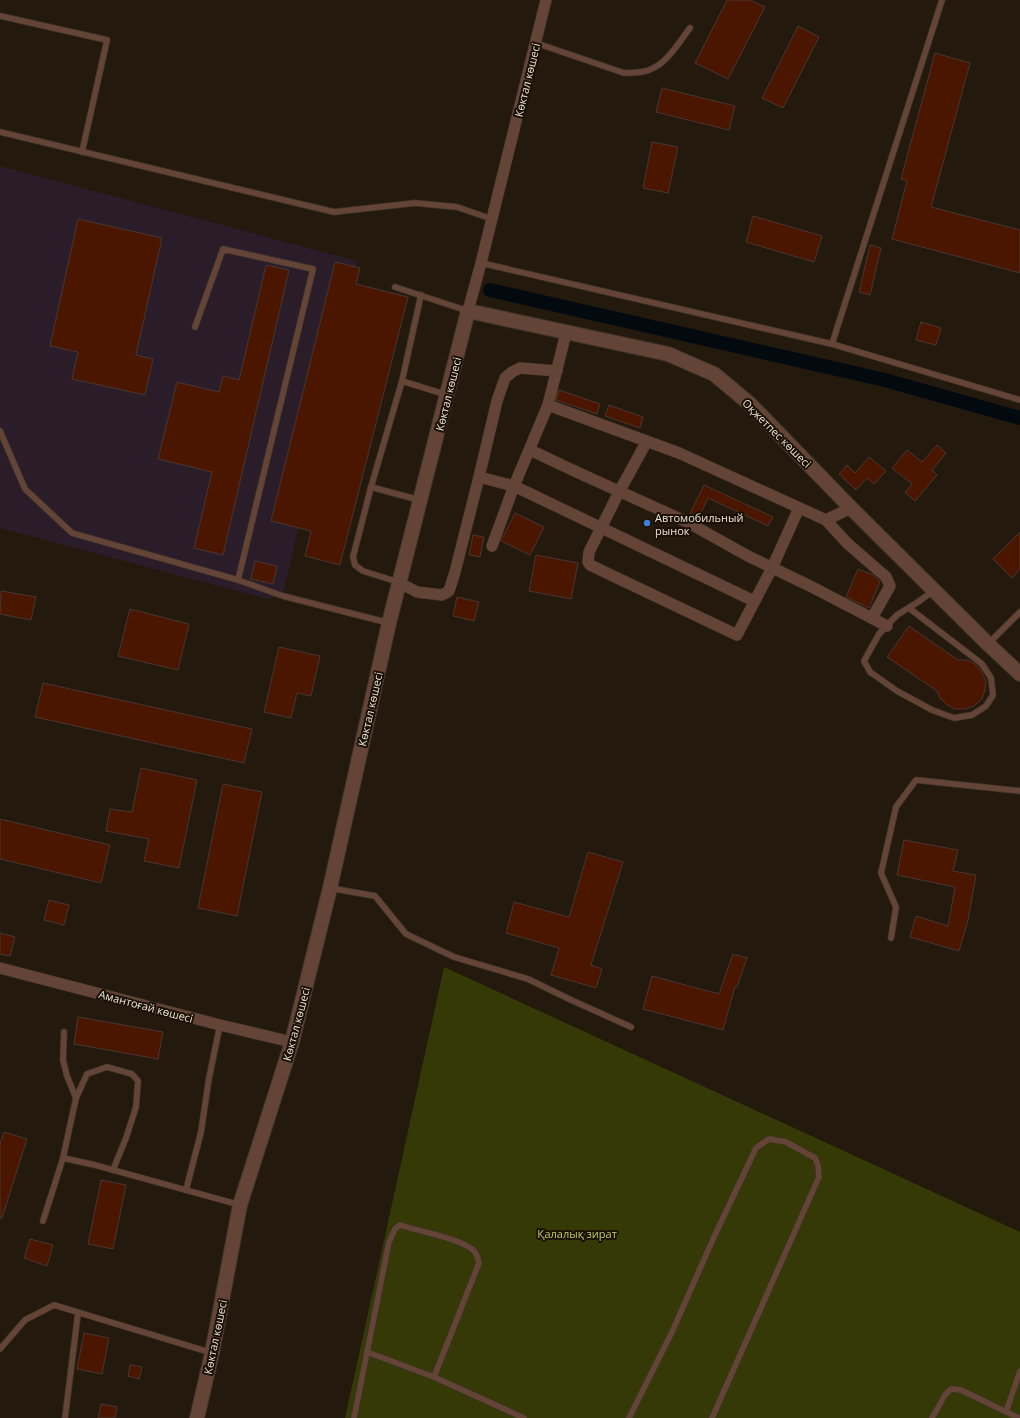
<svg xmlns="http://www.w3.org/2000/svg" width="1020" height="1418" font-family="'Open Sans',sans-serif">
	<rect width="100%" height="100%" fill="#23190c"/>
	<!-- industrial -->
	<path fill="#2a1d29" d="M0,166L357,261L283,596L267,599L0,528Z"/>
	<!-- green -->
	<path fill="#343906" d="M444,967L1020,1232V1418H345Z"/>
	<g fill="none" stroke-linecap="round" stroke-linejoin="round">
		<!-- canal -->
		<path stroke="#020a10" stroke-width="14" d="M490,290L885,380L1020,418"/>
	</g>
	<!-- building -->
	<g fill="#4b1600" stroke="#493731">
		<path d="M727,0H750L765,7L728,79L695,63Z"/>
		<path d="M798,26L819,37L783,108L762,98Z"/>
		<path d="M935,53L970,63L931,207L1020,230V273L892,239L907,181L901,179Z"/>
		<path d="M662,88L735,106L729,130L656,112Z"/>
		<path d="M652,142L678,147L668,193L643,188Z"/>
		<path d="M753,216L822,236L814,262L746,242Z"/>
		<path d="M78,219L162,238L136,355L153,359L145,395L72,379L78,352L50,346Z"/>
		<path d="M870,245L881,248L870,295L859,292Z"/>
		<path d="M335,262L360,268L356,284L408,297L340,565L305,556L311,531L271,521Z"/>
		<path d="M266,265L289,270L223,555L194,548L212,472L158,459L177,382L219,392L223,376L239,380Z"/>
		<path d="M921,322L941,328L936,345L916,340Z"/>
		<path d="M559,390L600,404L597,414L556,400Z"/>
		<path d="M609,405L643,417L640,428L605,416Z"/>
		<path d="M937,445L946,453L932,470L937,475L915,501L905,493L912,484L892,468L907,450L922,462Z"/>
		<path d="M869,457L886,471L874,484L867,478L856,490L839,474L847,465L855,473Z"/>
		<path d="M704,485L773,517L768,526L708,498L699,517L690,513Z"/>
		<path d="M515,513L544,527L530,555L501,541Z"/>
		<path d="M1020,532V569L1012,578L993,559Z"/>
		<path d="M473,535L484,537L480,557L469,555Z"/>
		<path d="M536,555L578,563L571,599L529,591Z"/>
		<path d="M255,561L277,566L273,584L251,579Z"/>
		<path d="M858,569L873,575L880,582L869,608L846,597Z"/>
		<path d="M1,591L36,597L31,620L0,614Z"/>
		<path d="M457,597L479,602L474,621L453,616Z"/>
		<path d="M130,609L189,624L178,670L118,656Z"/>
		<path d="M909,626L958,660H967L975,664L980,669L986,681L985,690L982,699L974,706L965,709H955L947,705L940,698L937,691L887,657Z"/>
		<path d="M279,647L320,656L311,696L297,693L291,718L264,712Z"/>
		<path d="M43,683L252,729L244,763L35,717Z"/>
		<path d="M141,768L197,780L179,868L144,861L149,839L106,831L110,809L132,812Z"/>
		<path d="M223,784L262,792L237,916L198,908Z"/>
		<path d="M0,819L110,845L101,883L0,859Z"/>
		<path d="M904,840L958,850L953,871L976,875L968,920L959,951L910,937L916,916L948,926L955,887L897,875Z"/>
		<path d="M588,852L623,862L591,965L602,969L596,988L551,975L559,948L506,933L514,902L569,917Z"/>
		<path d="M49,900L69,905L64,925L44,920Z"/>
		<path d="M0,933L15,937L10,956L0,954Z"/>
		<path d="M733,954L747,958L737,987H735L723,1030L643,1009L652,976L719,994Z"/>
		<path d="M78,1017L163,1032L158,1059L74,1044Z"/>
		<path d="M4,1132L27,1139L2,1218H0V1144Z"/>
		<path d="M101,1180L126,1185L113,1249L88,1244Z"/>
		<path d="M30,1239L53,1245L47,1266L24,1258Z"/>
		<path d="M84,1333L109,1338L102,1374L77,1369Z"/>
		<path d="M130,1365L142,1367L139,1379L128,1376Z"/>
		<path d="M101,1404L117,1407L115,1418H98Z"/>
	</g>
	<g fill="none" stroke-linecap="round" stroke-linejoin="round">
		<defs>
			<g id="service">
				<path d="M0,16L107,40L82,152"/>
				<path d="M536,43L624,73C632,73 641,73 649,70C667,64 679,42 690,28"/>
				<path d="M0,132L334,212L415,203L457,207L492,219"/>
				<path d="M481,263L832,344L1020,400"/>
				<path d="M395,287L468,311"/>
				<path d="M195,327L223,249L313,269L238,580"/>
				<path d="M832,344L942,0"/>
				<path d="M402,381L447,395"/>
				<path d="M0,431L25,489L72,533L238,580L283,596L389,623"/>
				<path d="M371,487L419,500"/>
				<path d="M398,582L363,571L355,565L353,557L371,487L402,381L421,295"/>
				<path d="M909,608L982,664L991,678L993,695L986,706L972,715L954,718L932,710L897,691L870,672L864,661L879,634L897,615L918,602L933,591"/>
				<path d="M988,644L1020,612"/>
				<path d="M330,888L375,896L406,934L454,957L528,979L569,999L631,1027"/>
				<path d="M891,938L896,907L881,873L896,807L916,780L1020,791"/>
				<path d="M64,1032L63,1060L67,1076L76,1098"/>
				<path d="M63,1158L95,1165L240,1205"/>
				<path d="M186,1190L201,1132L209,1078L220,1025"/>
				<path d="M43,1221L63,1158L76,1098L87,1074L107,1067L132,1074L138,1081L136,1107L126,1138L113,1170"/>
				<path d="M0,1349L25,1320L54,1305L212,1353"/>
				<path d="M367,1352L434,1377L524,1418"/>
				<path d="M1006,1412L1020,1371"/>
				<path d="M65,1418L78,1313"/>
				<path d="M354,1418L389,1242L395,1229L400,1225C421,1232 455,1237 472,1249C476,1252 478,1258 479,1263L434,1377"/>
				<path d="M629,1418L672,1332L714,1237L756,1148L769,1139L786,1142L815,1158L818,1165L819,1177L712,1418"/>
				<path d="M932,1418L945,1395L951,1389L961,1390L1019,1418"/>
			</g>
			<g id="minor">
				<path d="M468,311L481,263L546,0"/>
				<path d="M548,405L566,333"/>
				<path d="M647,441L619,492L589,552L588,562L590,565L737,635L772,568L799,508"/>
				<path d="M530,450L581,474L687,522L748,556L812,587L887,626"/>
				<path d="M479,477L497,401L505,378L512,372L520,368L557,371"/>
				<path d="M826,520L847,543L886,577L890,586L872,618"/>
				<path d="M492,546L514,486L754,601"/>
				<path d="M400,583L417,592L442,595L449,591L455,572L479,477L514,486L548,405L679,453L826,520L851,508"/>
				<path d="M0,968L220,1025L292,1042"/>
			</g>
			<path id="tertiary" d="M197,1418L212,1353L240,1205L292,1042L330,888L389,623L468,311L668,354L714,374L750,404L851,508L988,644L1020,674"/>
		</defs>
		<!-- service casing -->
		<use href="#service" stroke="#3f3529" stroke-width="7"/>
		<!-- minor casing -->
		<use href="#minor" stroke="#3f3529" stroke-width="12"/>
		<!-- tertiary casing -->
		<use href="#tertiary" stroke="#3f3529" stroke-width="16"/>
		<!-- service -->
		<use href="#service" stroke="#634436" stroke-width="5.5"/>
		<!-- minor -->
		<use href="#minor" stroke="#634436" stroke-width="11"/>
		<!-- tertiary -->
		<use href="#tertiary" stroke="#634436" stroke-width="14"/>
	</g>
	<!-- markers -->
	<circle fill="#3f7fe0" stroke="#1a1004" stroke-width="1.5" cx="647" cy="523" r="4"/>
	<g text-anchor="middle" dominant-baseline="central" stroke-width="4" stroke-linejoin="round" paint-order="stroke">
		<!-- street labels -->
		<g font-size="11" fill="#ebe3db" stroke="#1a1004">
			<text transform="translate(527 80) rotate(-76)">Көктал көшесі</text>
			<text transform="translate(448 394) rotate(-76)">Көктал көшесі</text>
			<text transform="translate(777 433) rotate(45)">Оқжетпес көшесі</text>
			<text transform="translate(370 709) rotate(-77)">Көктал көшесі</text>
			<text transform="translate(146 1006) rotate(15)">Амантоғай көшесі</text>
			<text transform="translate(296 1024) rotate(-75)">Көктал көшесі</text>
			<text transform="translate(215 1337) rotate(-78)">Көктал көшесі</text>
		</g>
		<!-- poi labels -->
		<g font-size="11" fill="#ebe3db" stroke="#1a1004" text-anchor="start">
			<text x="655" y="517">Автомобильный<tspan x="655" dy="13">рынок</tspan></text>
		</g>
		<!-- park labels -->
		<g font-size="11" fill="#c1cf60" stroke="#1a1004">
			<text x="577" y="1233">Қалалық зират</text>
		</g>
	</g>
</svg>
